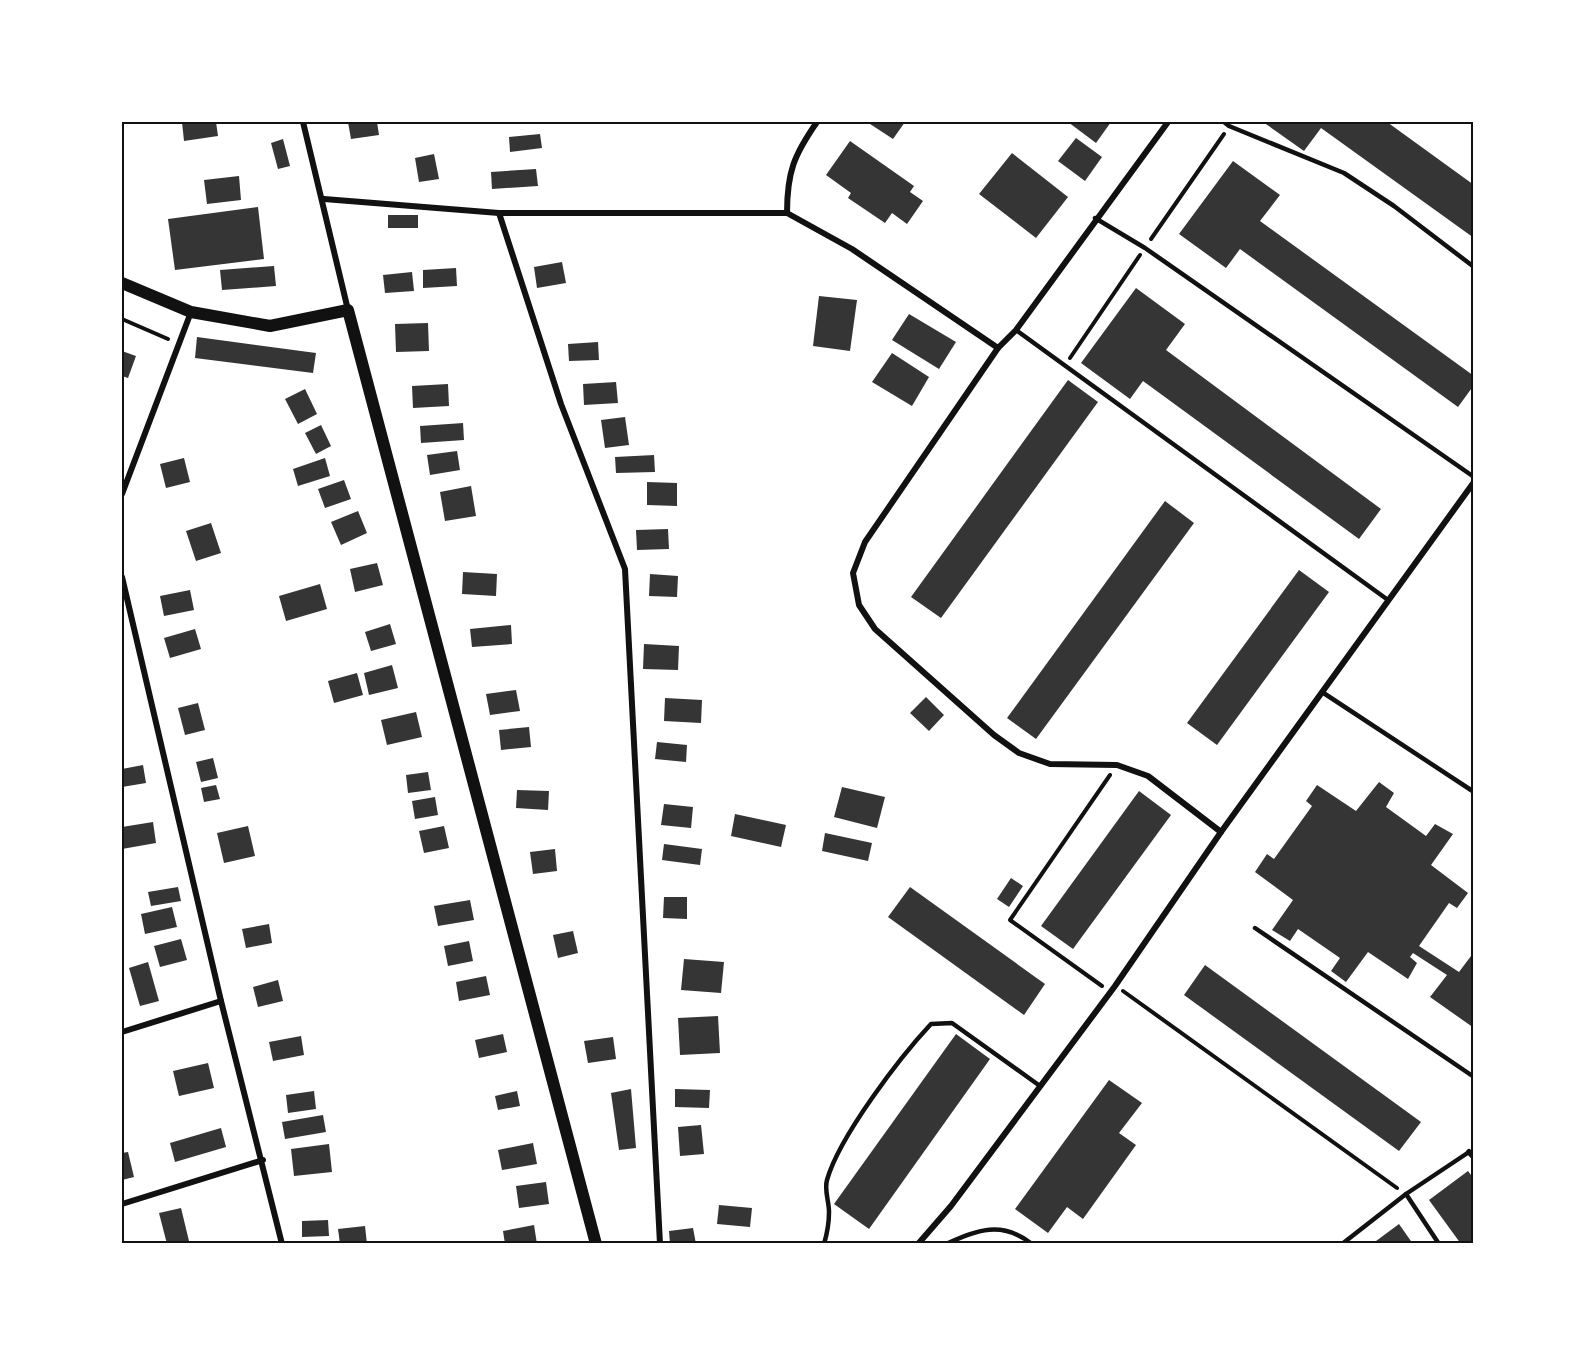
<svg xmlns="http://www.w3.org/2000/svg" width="1595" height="1365" font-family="Manrope,sans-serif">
	<rect width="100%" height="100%" fill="#fff"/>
	<!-- building -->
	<g fill="#353535">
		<path d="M182,122H216L218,136L184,141Z"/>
		<path d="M348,122H377L379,135L351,139Z"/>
		<path d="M867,122H905L893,139Z"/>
		<path d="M1068,122H1111L1096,143Z"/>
		<path d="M1263,122H1387L1474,185V238L1321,128L1304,151Z"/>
		<path d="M540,134L542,148L510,152L509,137Z"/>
		<path d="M1076,138L1102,157L1085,181L1058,161Z"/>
		<path d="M283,139L290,166L278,169L271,143Z"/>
		<path d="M850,141L914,186L910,192L923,201L907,224L892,213L885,223L848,198L851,193L826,175Z"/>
		<path d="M1012,153L1068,197L1036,238L979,194Z"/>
		<path d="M434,154L439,179L419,182L415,158Z"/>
		<path d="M1233,161L1280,195L1260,221L1474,376V385L1458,407L1240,249L1226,268L1179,234Z"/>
		<path d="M536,169L538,186L492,189L491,172Z"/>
		<path d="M239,176L241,200L207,204L204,180Z"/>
		<path d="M258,207L264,259L175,270L168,219Z"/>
		<rect x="388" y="215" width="30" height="13"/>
		<path d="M562,262L566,283L537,288L534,267Z"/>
		<path d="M274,266L276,286L222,290L220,270Z"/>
		<path d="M456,268L457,286L423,288V270Z"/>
		<path d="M412,272L414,291L385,293L383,275Z"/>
		<path d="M1136,288L1185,324L1166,350L1381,509L1359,539L1143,381L1130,399L1081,363Z"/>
		<path d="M819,296L857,300L850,351L813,346Z"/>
		<path d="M909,314L956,342L939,369L892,340Z"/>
		<path d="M428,323L429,351L396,352L395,324Z"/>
		<path d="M197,337L316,353L313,373L195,358Z"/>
		<path d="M598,342L599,360L569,361L568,344Z"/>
		<path d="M122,351L136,356L128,378L122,376Z"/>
		<path d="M892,353L929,377L912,406L872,382Z"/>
		<path d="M1068,380L1098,402L941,618L911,597Z"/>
		<path d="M616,382L618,403L584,405L583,384Z"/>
		<path d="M448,384L449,406L413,408L412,386Z"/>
		<path d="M305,389L317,414L298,424L285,399Z"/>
		<path d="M625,417L629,445L605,448L601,420Z"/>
		<path d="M463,423L464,440L421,443L420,426Z"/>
		<path d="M321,425L331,446L316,454L305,433Z"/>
		<path d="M457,451L460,470L430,475L427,455Z"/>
		<path d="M654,455L655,472L616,473L615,457Z"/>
		<path d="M184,458L190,482L166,488L160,464Z"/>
		<path d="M325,458L330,476L298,486L293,469Z"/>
		<path d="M344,480L351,499L325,508L318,489Z"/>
		<path d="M647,482L677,483V506L647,505Z"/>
		<path d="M471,486L476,516L445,521L440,492Z"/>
		<path d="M1165,501L1194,523L1036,739L1007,718Z"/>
		<path d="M358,511L367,533L341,545L331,522Z"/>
		<path d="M211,523L221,553L196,561L186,531Z"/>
		<path d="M668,529L669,549L637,550L636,530Z"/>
		<path d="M377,563L383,585L355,592L350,569Z"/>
		<path d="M1299,570L1329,592L1217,745L1187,723Z"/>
		<path d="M463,572L497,574L496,596L462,594Z"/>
		<path d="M650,574L678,576L677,597L649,596Z"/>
		<path d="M320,584L327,609L286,621L279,596Z"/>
		<path d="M190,590L194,610L164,616L160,596Z"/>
		<path d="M390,624L396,644L371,651L365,632Z"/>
		<path d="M511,625L512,644L472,647L470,629Z"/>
		<path d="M195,629L201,649L170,658L164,638Z"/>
		<path d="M644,644L679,646L678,670L643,669Z"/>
		<path d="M392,665L398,688L369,695L364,673Z"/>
		<path d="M357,673L363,695L334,703L328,681Z"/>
		<path d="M516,690L520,711L490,715L486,694Z"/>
		<path d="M926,697L944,715L929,731L910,713Z"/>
		<path d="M665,698L702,700L701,723L664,721Z"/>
		<path d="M198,703L205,730L185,735L178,708Z"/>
		<path d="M416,712L422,737L387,745L381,720Z"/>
		<path d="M529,727L531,747L501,750L499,730Z"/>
		<path d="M657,742L687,745L686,762L655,759Z"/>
		<path d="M213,758L218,778L201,782L196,762Z"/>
		<path d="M143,765L146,783L122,787V769Z"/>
		<path d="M428,772L431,790L408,793L406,775Z"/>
		<path d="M1379,782L1394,793L1386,807L1426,836L1435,824L1453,834L1431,865L1468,893L1457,908L1449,903L1419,946L1459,972L1474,952V1028L1430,997L1447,975L1413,953L1410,957L1417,963L1408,979L1368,952L1346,982L1331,971L1340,958L1298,929L1290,941L1272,930L1293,900L1255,872L1267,854L1274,859L1312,806L1306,801L1317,785L1356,811Z"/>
		<path d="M216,785L220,799L204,802L201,788Z"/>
		<path d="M842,787L885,797L877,828L834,817Z"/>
		<path d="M517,790L549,791L548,810L516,808Z"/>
		<path d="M1139,791L1171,815L1073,949L1041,926Z"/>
		<path d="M435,797L438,815L415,819L412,801Z"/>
		<path d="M664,804L693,807L691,828L661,825Z"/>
		<path d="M735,814L786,825L781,847L731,836Z"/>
		<path d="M153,822L156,843L122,849V827Z"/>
		<path d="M248,826L255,856L224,863L217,833Z"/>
		<path d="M444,826L449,848L424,853L419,831Z"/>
		<path d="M825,833L872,843L868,861L822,851Z"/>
		<path d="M664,844L702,849L700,865L662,860Z"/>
		<path d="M555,849L557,871L533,874L530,852Z"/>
		<path d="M1011,878L1023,886L1009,907L997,899Z"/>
		<path d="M178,887L181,901L151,906L148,892Z"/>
		<path d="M910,887L1045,984L1024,1015L888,917Z"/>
		<path d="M664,897H687V919L663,918Z"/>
		<path d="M470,900L474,920L438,926L434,906Z"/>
		<path d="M172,907L177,927L145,934L141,914Z"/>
		<path d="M269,924L272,943L246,948L242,929Z"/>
		<path d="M573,931L578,953L558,958L553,935Z"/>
		<path d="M181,939L187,960L160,967L154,946Z"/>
		<path d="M469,941L473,961L448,966L444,946Z"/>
		<path d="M684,959L724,962L721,993L681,990Z"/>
		<path d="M148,962L159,1001L140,1006L129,968Z"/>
		<path d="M1205,965L1421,1122L1399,1151L1184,995Z"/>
		<path d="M486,976L490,995L459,1001L456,982Z"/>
		<path d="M278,980L283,1001L258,1007L253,987Z"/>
		<path d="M718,1016L720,1053L680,1055L678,1018Z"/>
		<path d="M503,1034L507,1052L479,1058L475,1040Z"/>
		<path d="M956,1034L990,1059L869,1229L834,1204Z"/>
		<path d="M301,1036L304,1055L273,1061L269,1042Z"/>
		<path d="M613,1037L616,1059L588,1063L584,1041Z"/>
		<path d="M208,1063L214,1088L179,1096L173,1071Z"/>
		<path d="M1109,1080L1142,1103L1119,1133L1136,1145L1083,1219L1067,1207L1048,1233L1015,1209Z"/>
		<path d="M631,1089L636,1148L619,1150L611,1093Z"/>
		<path d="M675,1089L710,1090L709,1108L675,1107Z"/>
		<path d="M314,1091L316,1109L288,1113L286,1095Z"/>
		<path d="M517,1091L520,1106L498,1110L495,1096Z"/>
		<path d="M323,1115L326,1132L285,1139L282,1122Z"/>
		<path d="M701,1125L704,1154L680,1156L678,1127Z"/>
		<path d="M221,1128L226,1147L175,1162L170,1143Z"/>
		<path d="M533,1143L537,1164L502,1170L498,1150Z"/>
		<path d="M329,1144L332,1172L294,1176L291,1149Z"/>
		<path d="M128,1152L134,1177L122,1180V1153Z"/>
		<path d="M1468,1171L1474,1179V1244H1461L1429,1200Z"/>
		<path d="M546,1182L549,1204L519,1208L516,1186Z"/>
		<path d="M719,1205L752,1208L750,1227L717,1224Z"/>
		<path d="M181,1208L189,1241L167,1244L159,1213Z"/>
		<path d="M328,1220L329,1236L302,1237V1221Z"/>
		<path d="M1399,1224L1413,1244H1372Z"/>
		<path d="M534,1225L537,1244H505L503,1231Z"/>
		<path d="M365,1226L367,1244H340L338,1229Z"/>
		<path d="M693,1228L696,1244H670L669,1231Z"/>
	</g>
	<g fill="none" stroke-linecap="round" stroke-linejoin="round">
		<!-- path -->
		<g stroke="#111" stroke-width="4">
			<path d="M1151,239L1224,134"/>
			<path d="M122,319L168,339"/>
			<path d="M1070,358L1140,255"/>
			<path d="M1102,986L1010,920L1110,775"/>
			<path d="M1123,991L1397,1188"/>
		</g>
		<!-- service -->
		<g stroke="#111" stroke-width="4.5">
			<path d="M1224,122L1229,126L1344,173L1394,206L1474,267"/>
			<path d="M1095,218L1145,248L1474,477"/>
			<path d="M1016,330L1388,600"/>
			<path d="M1322,692L1474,792"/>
			<path d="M1255,928L1474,1077"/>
			<path d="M1406,1194L1439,1244"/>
			<path d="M824,1244C827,1234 829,1222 829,1212C829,1201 824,1190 827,1180C839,1137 900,1057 931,1024L952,1023L1040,1086"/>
			<path d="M946,1244C978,1230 1001,1220 1032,1244"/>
			<path d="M1342,1244L1406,1194L1469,1152"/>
		</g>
		<!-- minor -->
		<g stroke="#111" stroke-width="6">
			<path d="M303,122L348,310"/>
			<path d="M1168,122L1016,330L998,348L865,542L853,573L859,605L875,629L994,735L1019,753L1050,764L1117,765L1148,776L1221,832"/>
			<path d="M324,199L499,213H787L852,249L998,348"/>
			<path d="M499,213L561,404L625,569L660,1244"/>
			<path d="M787,213C787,172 794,155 817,122"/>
			<path d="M122,494L191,312"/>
			<path d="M122,577L221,1001L282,1244"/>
			<path d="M122,1032L221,1001"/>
			<path d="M1469,1152L1474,1157"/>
			<path d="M122,1204L263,1160"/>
			<path d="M918,1244L951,1206L1115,986L1221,832L1474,482"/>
		</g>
		<!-- secondary -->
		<path stroke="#111" stroke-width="12" d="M122,283L191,312L270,326L348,310L596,1244"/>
	</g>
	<!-- border -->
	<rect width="1595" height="1365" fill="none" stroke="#ffffff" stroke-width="246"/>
	<rect x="123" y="123" width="1349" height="1119" fill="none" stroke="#111" stroke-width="2"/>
</svg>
